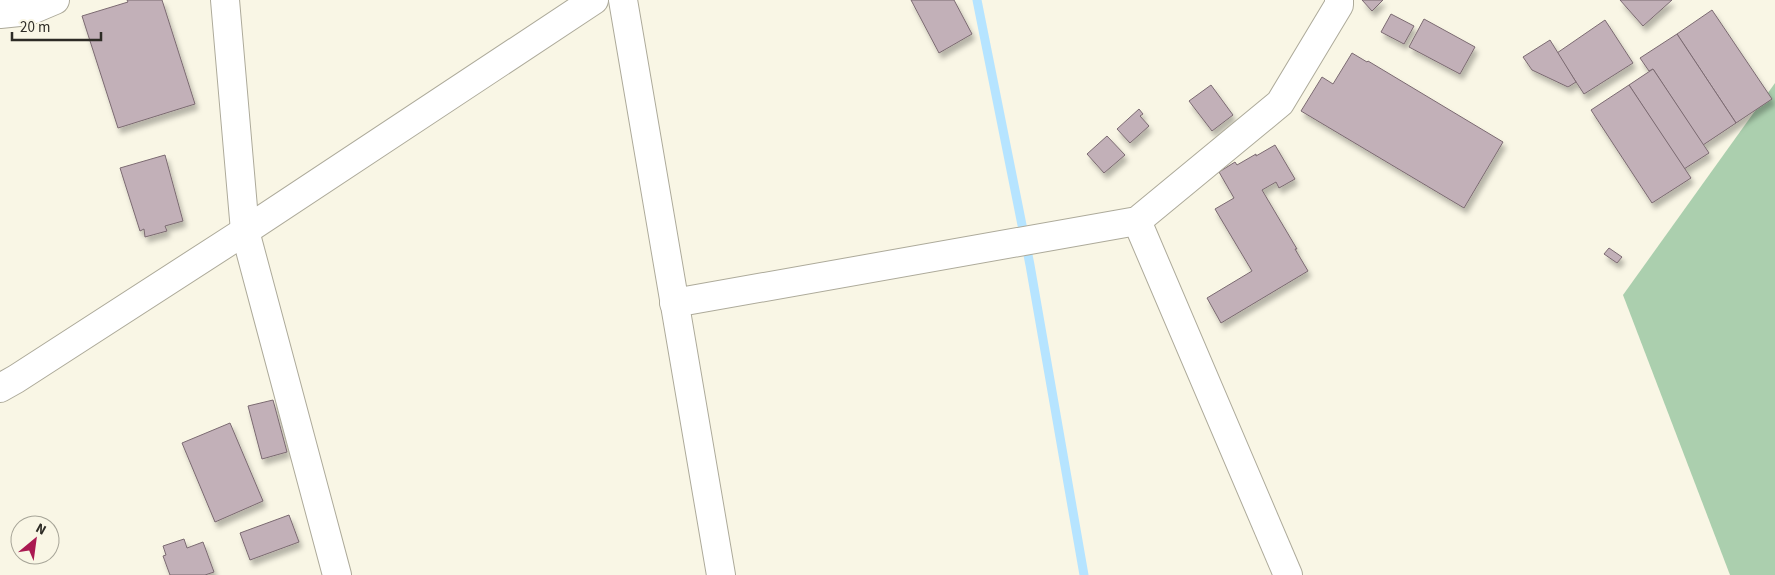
<svg xmlns="http://www.w3.org/2000/svg" width="1775" height="575" font-family="'Source Sans 3',sans-serif">
	<defs>
		<filter id="shadow"><feDropShadow dx="3" dy="5.5" stdDeviation="2.5" flood-color="#0004"/></filter>
	</defs>
	<rect width="100%" height="100%" fill="#f9f6e5"/>
	<!-- forest -->
	<path fill="#abcfae" d="M1775,83V575H1730L1623,295Z"/>
	<g fill="none" stroke-linecap="round" stroke-linejoin="round">
		<!-- stream -->
		<path stroke="#b6e4ff" stroke-width="9" d="M977,0L1030,265L1084,575"/>
	</g>
	<!-- building -->
	<g fill="#c2b0b8" stroke="#7b6a71" filter="url(#shadow)">
		<path d="M127,0H162L195,104L118,128L82,16L128,2Z"/>
		<path d="M911,0H954L972,34L939,53Z"/>
		<path d="M1362,0H1383L1372,11Z"/>
		<path d="M1620,0H1672L1643,26Z"/>
		<path d="M1712,10L1772,99L1736,123L1677,34Z"/>
		<path d="M1391,14L1414,26L1404,44L1381,32Z"/>
		<path d="M1424,19L1475,47L1460,74L1409,47Z"/>
		<path d="M1605,20L1633,63L1584,94L1557,53Z"/>
		<path d="M1677,34L1736,123L1703,145L1653,69L1649,71L1640,58Z"/>
		<path d="M1550,40L1576,82L1568,87L1532,70L1523,57Z"/>
		<path d="M1352,53L1367,62L1368,61L1503,142L1464,208L1301,111L1322,77L1333,84Z"/>
		<path d="M1653,69L1709,153L1684,169L1629,85Z"/>
		<path d="M1211,85L1233,115L1212,131L1189,101Z"/>
		<path d="M1629,85L1691,178L1652,203L1591,110Z"/>
		<path d="M1139,109L1143,114L1140,116L1149,126L1130,143L1117,129Z"/>
		<path d="M1107,136L1125,155L1104,173L1087,154Z"/>
		<path d="M1275,145L1295,179L1279,188L1276,182L1262,190L1297,249H1295L1308,271L1221,323L1207,298L1252,271L1215,209L1234,198L1219,172L1235,162L1237,165L1256,154V156Z"/>
		<path d="M165,155L183,221L165,226L167,231L145,237L144,229L140,231L120,168Z"/>
		<path d="M1609,248L1622,257L1617,263L1604,254Z"/>
		<path d="M273,400L287,452L262,459L248,406Z"/>
		<path d="M230,423L263,501L215,522L182,443Z"/>
		<path d="M289,515L299,542L250,560L240,533Z"/>
		<path d="M184,539L187,548L203,542L214,572L205,575H170L163,556L166,555L163,546Z"/>
	</g>
	<g fill="none" stroke-linecap="round" stroke-linejoin="round">
		<defs>
			<g id="minor">
				<path d="M225,0L245,231L337,575"/>
				<path d="M623,0L721,575"/>
				<path d="M0,14L29,11L55,0"/>
				<path d="M1137,221L1288,575"/>
				<path d="M674,303L1137,221L1280,103L1339,5V0"/>
				<path d="M0,388L16,379L245,231L594,0"/>
			</g>
		</defs>
		<!-- minor casing -->
		<use href="#minor" stroke="#adaa9a" stroke-width="30"/>
		<!-- minor -->
		<use href="#minor" stroke="#fff" stroke-width="28"/>
	</g>
	<!-- north arrow -->
	<g transform="translate(35 540) rotate(29)"><circle r="24" fill="#f9f6e5" stroke="#a7a598"/>
	<path d="M0-4L9 19L0 12L-9 19Z" fill="#aa1951"/>
	<text y="-8" font-size="14" font-weight="bold" text-anchor="middle" fill="#2d2b25">N</text>
	</g>
	<!-- scale -->
	<path d="M12 32v8h89v-8" fill="none" stroke="#2d2b25" stroke-width="2.5"/>
	<text x="20" y="32" font-size="15" fill="#2d2b25" stroke="#f9f6e5" stroke-width="4" paint-order="stroke">20 m</text>
</svg>
